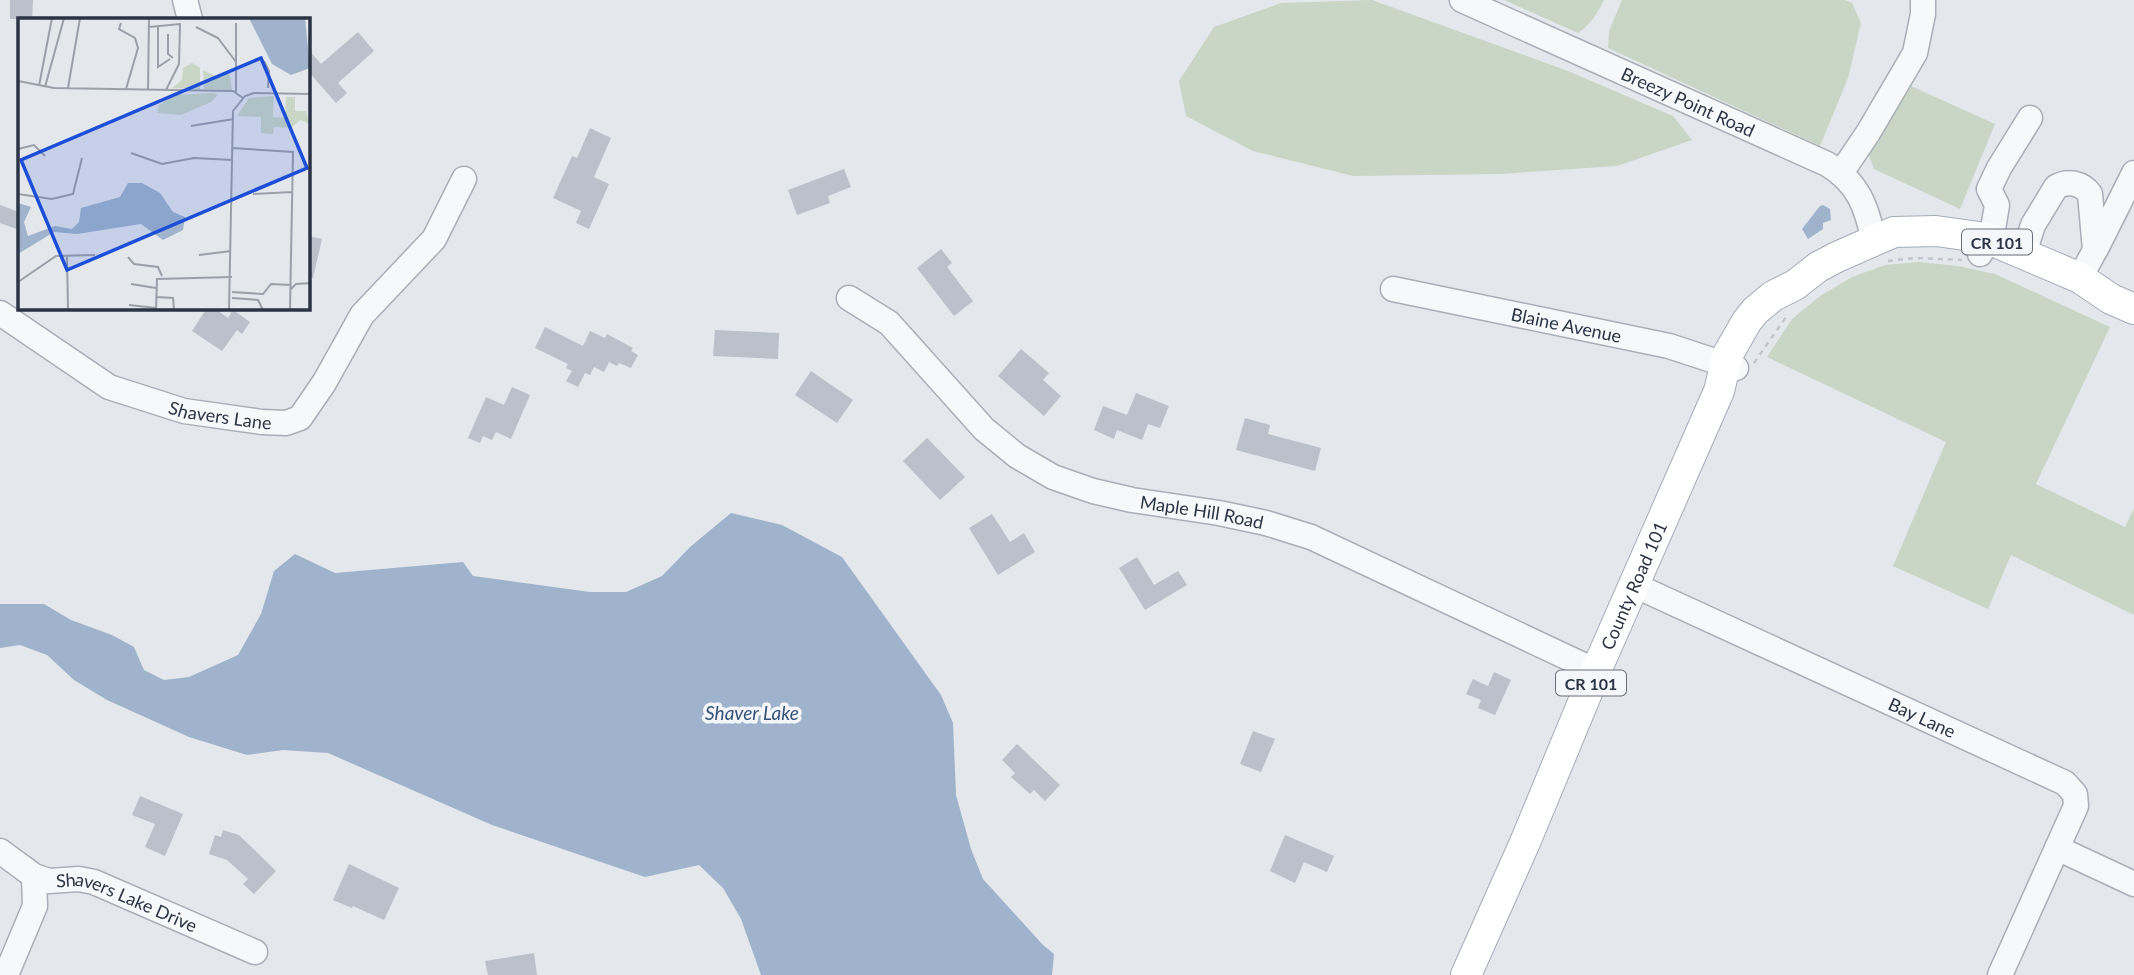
<svg xmlns="http://www.w3.org/2000/svg" width="2134" height="975" font-family="Lato,sans-serif">
	<rect width="100%" height="100%" fill="#e4e7ec"/>
	<!-- green -->
	<g fill="#c9d6c5">
		<path d="M1372,0L1568,71L1673,116L1692,140L1617,166L1500,174L1353,176L1253,151L1186,116L1179,81L1214,27L1281,3Z"/>
		<path d="M1504,0H1604C1597,14 1591,24 1578,33Z"/>
		<path d="M1622,0H1845L1852,3L1861,23L1848,78L1820,146L1608,48L1609,31Z"/>
		<path d="M1911,86L1995,124L1960,209L1874,169L1868,153Z"/>
		<path d="M1919,262L1958,266L1995,274L2110,327L2036,484L2125,527L2134,508V615L2011,555L1988,609L1893,566L1946,442L1767,357L1792,319L1820,296L1852,277L1885,265Z"/>
	</g>
	<!-- water -->
	<g fill="#9fb4cc">
		<path d="M1823,205L1830,209L1831,220L1823,223V229L1808,239L1802,229L1820,206Z"/>
		<path d="M731,513L782,525L842,557L941,695L953,723L956,795L971,849L983,879L1043,945L1054,954L1052,975H761L741,919L723,888L699,865L645,877L492,825L328,753L283,750L247,755L189,737L107,700L74,680L47,655L20,645L0,648V604H44L71,620L112,635L134,647L144,670L164,680L189,677L238,655L261,614L274,571L295,554L335,573L463,562L473,576L590,592H626L662,576L690,547Z"/>
	</g>
	<!-- building -->
	<g fill="#bbc0ca">
		<path d="M10,0H33L32,19H10Z"/>
		<path d="M358,32L374,51L338,83L347,93L336,103L308,71V49L321,64Z"/>
		<path d="M590,128L611,138L594,177L609,184L589,229L576,223L581,211L553,198L572,156L577,158Z"/>
		<path d="M844,169L851,187L828,196L830,203L797,215L788,190Z"/>
		<path d="M0,205L19,212V230L0,223Z"/>
		<path d="M308,236L322,239L313,278L308,277Z"/>
		<path d="M941,249L952,263L947,267L973,301L954,316L917,268Z"/>
		<path d="M207,308H214L228,318L233,310L250,322L242,334L237,330L222,351L192,331Z"/>
		<path d="M545,327L583,346L590,331L605,338L607,334L633,348L631,351L638,355L631,368L619,363L617,366L609,362L604,372L594,367L590,375L585,373L578,387L566,381L572,371L566,368L568,364L535,348Z"/>
		<path d="M715,330L779,333L778,359L713,356Z"/>
		<path d="M1021,349L1049,373L1043,380L1061,396L1044,416L998,376Z"/>
		<path d="M811,371L853,400L837,423L795,395Z"/>
		<path d="M512,387L530,395L511,439L496,432L492,440L483,436L480,443L468,438L486,397L504,405Z"/>
		<path d="M1136,393L1169,406L1160,428L1148,424L1142,440L1117,430L1114,439L1094,430L1103,406L1127,415Z"/>
		<path d="M1245,418L1270,425L1268,434L1321,448L1315,471L1236,450Z"/>
		<path d="M927,438L965,477L940,500L903,461Z"/>
		<path d="M992,514L1010,542L1024,533L1035,552L998,575L969,528Z"/>
		<path d="M1137,557L1154,585L1178,571L1187,585L1145,610L1119,568Z"/>
		<path d="M1494,672L1511,680L1495,715L1478,708L1481,700L1466,694L1473,679L1488,686Z"/>
		<path d="M1253,731L1275,739L1261,772L1240,764Z"/>
		<path d="M1017,744L1060,785L1045,801L1034,790L1030,794L1011,777L1015,773L1002,760Z"/>
		<path d="M140,796L183,814L165,856L145,847L155,824L132,815Z"/>
		<path d="M223,830L239,835L276,871L254,894L243,884L248,879L227,860L209,854L215,835L221,837Z"/>
		<path d="M1285,835L1334,856L1327,872L1304,862L1295,883L1270,871Z"/>
		<path d="M349,864L399,888L384,920L353,906L352,908L333,900Z"/>
		<path d="M534,953L537,975H488L485,961Z"/>
	</g>
	<g fill="none" stroke-linecap="round" stroke-linejoin="round">
		<defs>
			<g id="minor">
				<path d="M185,0L190,19"/>
				<path id="s1" d="M1462,0L1827,164C1859,183 1867,208 1874,242"/>
				<path d="M1841,173L1868,133L1915,53L1923,14V0"/>
				<path d="M2096,249L2134,173"/>
				<path d="M2024,253L2033,225L2056,187C2068,180 2082,183 2090,194L2095,250L2080,278"/>
				<path d="M1980,254L1993,229L1997,205L1989,189L1999,168L2030,118"/>
				<path id="s2" d="M1393,289L1669,346L1736,368"/>
				<path id="s3" d="M849,298L889,323L984,429L1017,456L1053,477L1093,491L1132,500L1219,513L1266,523L1311,537L1596,671"/>
				<path id="s4" d="M0,313L109,387L184,411L262,422L286,423L300,418L324,383L362,315L434,239L464,179"/>
				<path id="s5" d="M1634,585L2065,783L2075,794L2076,806L2000,975"/>
				<path d="M2057,848L2134,884"/>
				<path id="s6" d="M0,851L34,876L49,881L79,879L94,882L255,952"/>
				<path d="M6,975L35,906L34,876"/>
			</g>
			<g id="major">
				<path id="s7" d="M1466,975L1526,840L1596,671L1719,391L1728,354L1747,321L1755,311L1773,296L1795,285L1818,267L1837,257L1894,232L1936,231L1986,238L2080,278L2111,299L2134,309"/>
			</g>
		</defs>
		<!-- minor casing -->
		<use href="#minor" stroke="#a9aeb7" stroke-width="27"/>
		<!-- major casing -->
		<use href="#major" stroke="#a3abb8" stroke-width="32"/>
		<!-- path -->
		<g stroke="#c2c5cb" stroke-width="2.5" stroke-dasharray="5 5" stroke-linecap="butt">
			<path d="M1888,261L1914,258L1962,260"/>
			<path d="M1754,363L1786,317"/>
		</g>
		<!-- minor -->
		<use href="#minor" stroke="#f7f8fa" stroke-width="24"/>
		<!-- major -->
		<use href="#major" stroke="#fff" stroke-width="30"/>
	</g>
	<g text-anchor="middle" dominant-baseline="central" stroke-width="7" stroke-linejoin="round" paint-order="stroke">
		<!-- shield labels -->
		<g fill="#f4f6f9" stroke="#676e7b" stroke-width="2">
			<rect x="1962" y="229.5" width="70" height="25" rx="5"/>
			<rect x="1556" y="670.5" width="70" height="25" rx="5"/>
		</g>
		<g font-size="16" font-weight="bold" fill="#2b3445">
			<text x="1997" y="242">CR 101</text>
			<text x="1591" y="683">CR 101</text>
		</g>
		<!-- street labels -->
		<g font-size="18" fill="#2b3445" stroke="#f4f6f9">
			<text stroke="none"><textPath href="#s1" startOffset="248">Breezy Point Road</textPath></text>
			<text stroke="none"><textPath href="#s2" startOffset="177">Blaine Avenue</textPath></text>
			<text stroke="none"><textPath href="#s4" startOffset="247">Shavers Lane</textPath></text>
			<text stroke="none"><textPath href="#s3" startOffset="427">Maple Hill Road</textPath></text>
			<text stroke="none"><textPath href="#s7" startOffset="424">County Road 101</textPath></text>
			<text stroke="none"><textPath href="#s5" startOffset="317">Bay Lane</textPath></text>
			<text stroke="none"><textPath href="#s6" startOffset="140">Shavers Lake Drive</textPath></text>
		</g>
		<!-- water labels -->
		<g font-size="19" font-style="italic" fill="#34527a" stroke="#f4f6f9">
			<text x="752" y="712">Shaver Lake</text>
		</g>
	</g>
	<!-- overview -->
	<g transform="translate(18 18)">
		<rect width="292" height="292" fill="#e4e7ec"/>
		<path d="M174,45L182,50V71L154,70L164,62L165,50ZM185,52L197,58L211,54L214,72L186,71ZM196,75L200,77L193,84L163,97L139,95L141,87L157,77ZM256,78L255,99L267,100L268,79H277V93H288L292,106L282,102L273,110L256,109L255,116L243,115V99L219,98L231,80Z" fill="#c9d6c5"/>
		<path d="M231,0H287L292,50L273,57L254,46ZM110,165H124L142,175L155,194L167,199L165,212L145,222L123,206L59,216L36,214L0,236V185L13,189L6,204L10,218L37,208L54,211L61,204L63,190L102,179Z" fill="#9fb4cc"/>
		<path fill="none" stroke="#9a9fa9" stroke-width="2" d="M103,5L101,11L117,20L120,30L108,71M218,5V74M140,8V49L152,41M131,9L162,6L161,46L148,72M178,9L200,20L218,44M150,16V36L155,40M246,43L251,53L250,70M0,63L36,70L215,73L225,80M21,68L34,0M27,69L46,0M50,70L62,0M130,72L131,0M173,108L216,101M214,130L275,134L272,292M0,131L16,127L27,138M113,135L144,146L176,140L214,142M0,176L34,181L55,176L64,140M235,176L274,174M181,237L213,233M49,239L50,292M110,239L116,246L140,249L144,258M139,261L214,259M0,264L38,238L77,237M113,266L138,270M272,272L278,266L293,265M214,274L245,276L253,266L273,267M138,279L155,280L156,292M214,280L240,282L245,292M111,287L138,290M138,292L139,260M211,292L215,93L227,78L236,75L293,76"/>
		<path fill="#1d4ed8" fill-opacity="0.15" stroke="#1d4ed8" stroke-width="3.5" d="M243,40L289,150L49,252L3,142Z"/>
		<rect width="292" height="292" fill="none" stroke="#2b3445" stroke-width="3.5"/>
	</g>
</svg>
